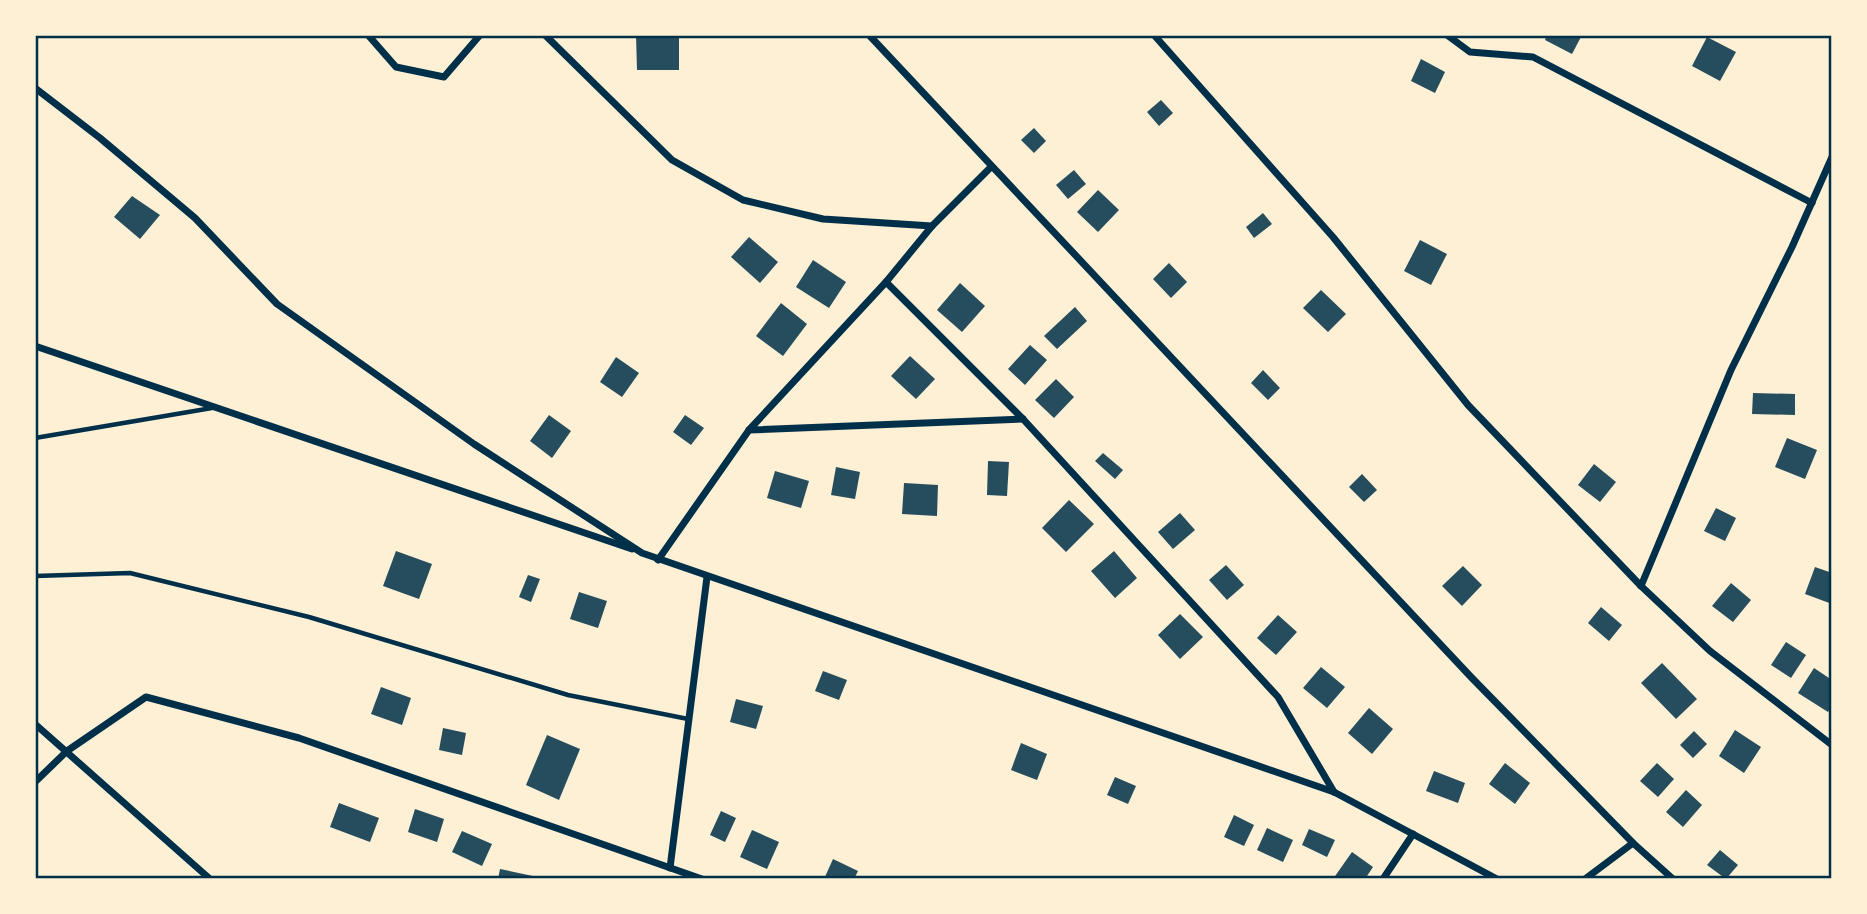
<svg xmlns="http://www.w3.org/2000/svg" width="1867" height="914" font-family="'Open Sans',sans-serif">
	<rect width="100%" height="100%" fill="#fdf0d5"/>
	<!-- building -->
	<g fill="#264d5e">
		<path d="M636,35H679V70H637Z"/>
		<path d="M1547,35H1582L1572,54L1545,40Z"/>
		<path d="M1707,37L1736,52L1720,81L1692,66Z"/>
		<path d="M1421,59L1445,72L1435,93L1411,81Z"/>
		<path d="M1161,100L1173,113L1159,126L1147,112Z"/>
		<path d="M1034,128L1046,141L1034,153L1021,140Z"/>
		<path d="M1074,170L1086,184L1068,199L1056,185Z"/>
		<path d="M1098,190L1119,210L1098,232L1077,212Z"/>
		<path d="M132,196L160,215L140,239L114,217Z"/>
		<path d="M1263,213L1272,224L1254,238L1246,227Z"/>
		<path d="M749,237L778,262L760,283L731,257Z"/>
		<path d="M1420,240L1447,254L1431,285L1404,271Z"/>
		<path d="M813,260L846,282L829,308L796,287Z"/>
		<path d="M1169,263L1187,282L1171,298L1153,279Z"/>
		<path d="M960,283L985,306L962,332L937,310Z"/>
		<path d="M1321,290L1346,314L1328,332L1303,308Z"/>
		<path d="M781,303L807,324L783,356L756,336Z"/>
		<path d="M1075,307L1087,321L1057,349L1044,336Z"/>
		<path d="M1030,345L1047,360L1025,385L1008,369Z"/>
		<path d="M910,356L935,379L916,399L891,376Z"/>
		<path d="M616,357L639,373L622,397L600,382Z"/>
		<path d="M1263,370L1280,388L1268,400L1251,383Z"/>
		<path d="M1056,379L1074,397L1054,418L1035,400Z"/>
		<path d="M1753,393L1795,394V415L1752,414Z"/>
		<path d="M549,415L571,431L552,458L530,441Z"/>
		<path d="M685,415L704,428L691,445L673,432Z"/>
		<path d="M1787,438L1817,450L1805,479L1775,467Z"/>
		<path d="M1103,453L1123,470L1115,479L1095,461Z"/>
		<path d="M988,461L1009,462L1007,496L987,495Z"/>
		<path d="M1594,464L1616,482L1600,502L1578,485Z"/>
		<path d="M836,467L860,472L855,499L831,495Z"/>
		<path d="M775,471L809,481L801,508L767,498Z"/>
		<path d="M1362,474L1377,490L1364,502L1349,487Z"/>
		<path d="M904,483L938,485L937,516L902,514Z"/>
		<path d="M1069,500L1094,524L1066,552L1042,528Z"/>
		<path d="M1716,508L1736,518L1725,541L1704,531Z"/>
		<path d="M1180,513L1195,530L1173,549L1158,532Z"/>
		<path d="M396,551L432,564L419,599L383,586Z"/>
		<path d="M1114,551L1137,578L1115,598L1091,571Z"/>
		<path d="M1226,565L1244,585L1227,600L1209,580Z"/>
		<path d="M1463,566L1482,585L1462,606L1442,586Z"/>
		<path d="M1815,567L1832,573V604L1805,594Z"/>
		<path d="M528,575L540,579L531,602L519,597Z"/>
		<path d="M1731,583L1751,600L1733,622L1712,606Z"/>
		<path d="M579,592L607,601L598,628L570,619Z"/>
		<path d="M1601,607L1622,625L1609,641L1588,623Z"/>
		<path d="M1180,614L1203,637L1180,659L1158,635Z"/>
		<path d="M1278,615L1297,632L1276,655L1257,638Z"/>
		<path d="M1786,642L1806,655L1791,678L1771,665Z"/>
		<path d="M1662,663L1697,699L1676,719L1641,683Z"/>
		<path d="M1321,667L1345,687L1327,708L1303,688Z"/>
		<path d="M1814,668L1832,680V706L1828,712L1798,693Z"/>
		<path d="M823,671L847,680L839,700L815,691Z"/>
		<path d="M381,687L411,698L402,725L371,714Z"/>
		<path d="M736,699L763,706L756,729L730,722Z"/>
		<path d="M1369,708L1393,729L1372,754L1348,733Z"/>
		<path d="M443,728L466,733L462,755L439,750Z"/>
		<path d="M1735,730L1761,747L1744,773L1719,756Z"/>
		<path d="M1694,731L1707,744L1693,758L1680,745Z"/>
		<path d="M547,735L580,749L559,800L526,785Z"/>
		<path d="M1021,743L1047,754L1037,780L1011,770Z"/>
		<path d="M1505,763L1530,783L1515,804L1489,784Z"/>
		<path d="M1657,763L1674,779L1658,797L1640,781Z"/>
		<path d="M1434,771L1465,783L1458,803L1426,791Z"/>
		<path d="M1115,777L1136,786L1128,804L1107,795Z"/>
		<path d="M1686,790L1702,805L1683,827L1666,812Z"/>
		<path d="M339,803L379,818L370,842L330,827Z"/>
		<path d="M415,809L444,819L437,842L408,832Z"/>
		<path d="M721,811L736,818L725,842L710,835Z"/>
		<path d="M1234,815L1254,825L1244,846L1224,837Z"/>
		<path d="M1267,828L1293,840L1283,862L1257,850Z"/>
		<path d="M1309,829L1335,840L1327,857L1302,845Z"/>
		<path d="M752,830L779,842L767,869L740,857Z"/>
		<path d="M462,831L492,844L482,866L452,852Z"/>
		<path d="M1720,850L1738,865L1726,879L1707,865Z"/>
		<path d="M1352,852L1373,867L1365,879H1333Z"/>
		<path d="M833,859L858,871L854,879H824Z"/>
		<path d="M500,869L533,876L532,879H498Z"/>
	</g>
	<g fill="none" stroke-linecap="round" stroke-linejoin="round">
		<!-- service -->
		<g stroke="#003049" stroke-width="4.5">
			<path d="M35,438L212,408"/>
			<path d="M35,576L130,573L309,617L568,695L688,719"/>
		</g>
		<!-- minor -->
		<g stroke="#003049" stroke-width="7">
			<path d="M368,35L396,67L444,77L480,35"/>
			<path d="M545,35L672,160L743,200L823,219L932,226"/>
			<path d="M869,35L1471,677L1633,843L1673,879"/>
			<path d="M1154,35L1333,237L1468,405L1641,586L1710,651L1832,745"/>
			<path d="M1447,35L1470,52L1533,57L1812,203"/>
			<path d="M35,88L100,138L195,218L277,304L474,444L642,553L1334,792L1497,879"/>
			<path d="M886,282L1023,419L1278,697L1334,792"/>
			<path d="M35,346L632,549"/>
			<path d="M749,430L1023,419"/>
			<path d="M658,560L749,430L886,282L932,226L991,167"/>
			<path d="M1641,586L1731,370L1792,247L1832,157"/>
			<path d="M35,724L210,879"/>
			<path d="M35,782L67,751L146,697L299,738L702,879"/>
			<path d="M670,868L707,577"/>
			<path d="M1383,879L1413,834"/>
			<path d="M1585,879L1633,843"/>
		</g>
	</g>
	<!-- border -->
	<rect width="1867" height="914" fill="none" stroke="#fdf0d5" stroke-width="74"/>
	<rect x="37" y="37" width="1793" height="840" fill="none" stroke="#003049" stroke-width="2.5"/>
</svg>
